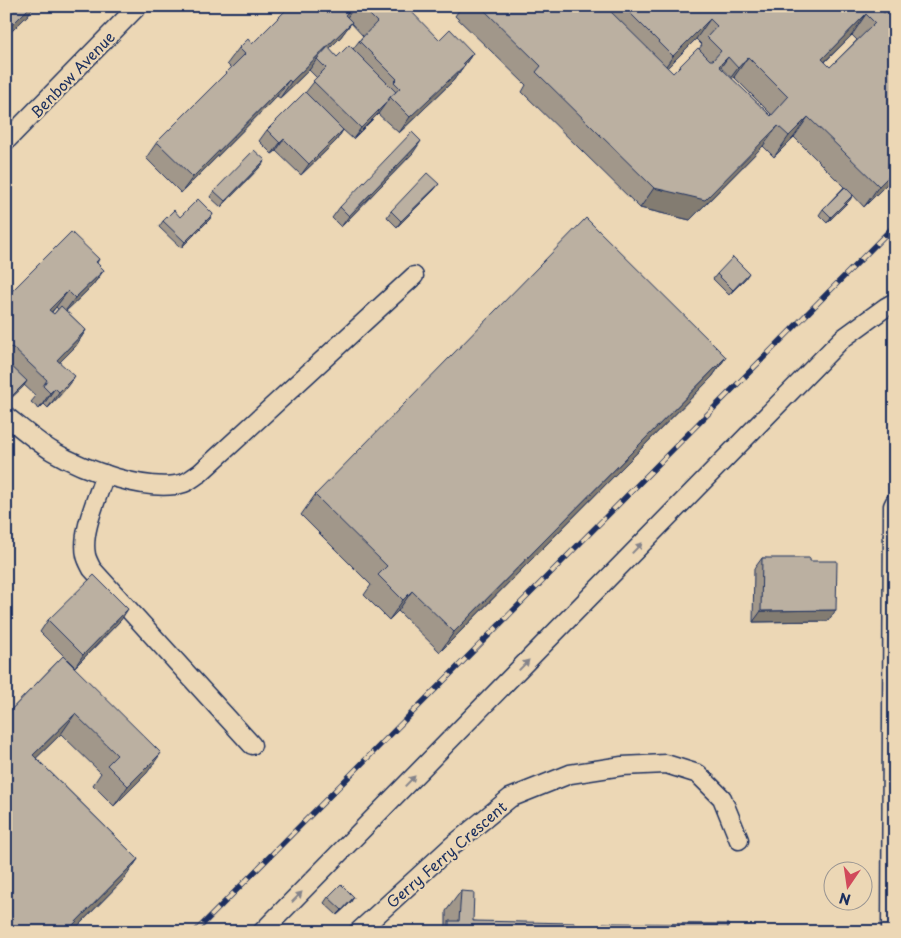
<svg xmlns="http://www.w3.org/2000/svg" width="901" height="938" font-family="'Playpen Sans',sans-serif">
	<rect width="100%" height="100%" fill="#ecd7b5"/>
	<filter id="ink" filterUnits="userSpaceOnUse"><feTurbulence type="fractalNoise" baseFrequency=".02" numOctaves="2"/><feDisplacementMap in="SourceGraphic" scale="10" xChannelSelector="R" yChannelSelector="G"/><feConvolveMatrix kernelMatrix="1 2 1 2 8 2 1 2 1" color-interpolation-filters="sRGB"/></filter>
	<g filter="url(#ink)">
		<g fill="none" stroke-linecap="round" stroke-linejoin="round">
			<defs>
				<g id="lane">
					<path d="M6,141L138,6"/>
					<path d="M6,416C21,428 36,441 52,451C82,469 149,494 184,483C189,481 195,476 200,473L414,276"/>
					<path d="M105,474C98,497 81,531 86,555C87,560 90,565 92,569L252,745"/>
					<path d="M262,932L842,339L886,307L895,302"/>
					<path d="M358,932L453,845L510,798L570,774L622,766L666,764L698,774L722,798L739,840"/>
					<path d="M891,932L893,506L895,502"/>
				</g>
			</defs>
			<!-- lane casing -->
			<use href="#lane" stroke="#1b2f5e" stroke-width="21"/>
			<!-- lane -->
			<use href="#lane" stroke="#ecd7b5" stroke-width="18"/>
			<defs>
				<path id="rail" d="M195,932L895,225"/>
			</defs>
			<!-- rail casing -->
			<use href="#rail" stroke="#1b2f5e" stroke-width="5.5"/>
			<!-- rail -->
			<use href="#rail" stroke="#ecd7b5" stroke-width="4" stroke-dasharray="11" stroke-linecap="butt"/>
		</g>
		<!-- wall -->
		<g fill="#a1978a" stroke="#1b2f5e" fill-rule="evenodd">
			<path d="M290,6H387L385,9L388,11L439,40L473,53L453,81L399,133L378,114L353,139L343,130L336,141L301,175L276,151L272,154L259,141L267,130L306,92L317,78L309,70L310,69L280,98L277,96L181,193L146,158L157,142L231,68L227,64L239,48L252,44ZM351,23L363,36L359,41L353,49L337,57L329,49L340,38Z"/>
			<path d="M462,6H880L879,7L895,176L864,207L853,195L849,201L827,223L819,215L823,209L844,187L794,137L774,157L763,146L690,220L640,208L522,92L526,85L455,16ZM852,35L857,40L830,67L825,62ZM696,39L702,45L699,49L673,73L667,68ZM734,77L772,115L771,116L732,79Z"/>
			<path d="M413,153L341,227L332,218L340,207Z"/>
			<path d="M265,160L261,166L221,207L210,197L214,191Z"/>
			<path d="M434,190L397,227L387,217L391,211Z"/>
			<path d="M213,214L209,220L181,248L159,227L163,221L180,217Z"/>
			<path d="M99,259L97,263L104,270L92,286L66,311L86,330L75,347L60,362L63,392L48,408L44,404L39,409L31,402L36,396L24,385L6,403V297ZM56,307L58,309L54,314L52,312Z"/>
			<path d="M717,274L745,279L729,295L713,279Z"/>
			<path d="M726,357L712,377L440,652L398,611L389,620L364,595L371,585L301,515L315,495Z"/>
			<path d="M762,558L810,561L828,621L753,622L754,569Z"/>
			<path d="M48,620H121L75,667L40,632Z"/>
			<path d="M63,656L147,773L114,806L93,785L101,773L61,734L36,758L138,859L124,879L72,932L6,715Z"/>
			<path d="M461,891L473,921L574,932H441L446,925V911Z"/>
			<path d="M328,897H354L350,903L337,915L324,903Z"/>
			<path d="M603,923L728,932H596Z"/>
		</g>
		<!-- shaded-wall -->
		<g fill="#837b71" stroke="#1b2f5e">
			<path d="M31,6H34L28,15L6,37V31Z"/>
			<path d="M354,6H355L346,19L345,15Z"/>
			<path d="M866,14L852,35L807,79L822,59Z"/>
			<path d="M710,19L696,39L659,76L673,56Z"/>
			<path d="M352,22L340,38L318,60L317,59L310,69L280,98L291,82Z"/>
			<path d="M473,53L453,81L399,133L410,117Z"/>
			<path d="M728,57L714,77L719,66Z"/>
			<path d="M748,57L734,77L723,88L738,68Z"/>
			<path d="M289,80L277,96L181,193L193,177Z"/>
			<path d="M386,103L378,114L353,139L361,128Z"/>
			<path d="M808,117L794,137L774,157L789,136Z"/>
			<path d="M778,126L763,146L690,220L640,208L654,188Z"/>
			<path d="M343,130L336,141L301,175L309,164Z"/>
			<path d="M284,139L276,151L272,154L280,143Z"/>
			<path d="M421,141L413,153L341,227L349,216Z"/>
			<path d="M265,160L261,166L221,207L225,201Z"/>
			<path d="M895,170V176L864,207L879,186Z"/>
			<path d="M439,184L434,190L397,227L401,221Z"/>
			<path d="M853,195L849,201L827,223L831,217Z"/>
			<path d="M213,214L209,220L181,248L185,242Z"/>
			<path d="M104,270L92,286L63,314L75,298Z"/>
			<path d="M749,273L745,279L729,295L733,290Z"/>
			<path d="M68,291L56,307L38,326L49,310Z"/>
			<path d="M86,330L75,347L46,376L57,360Z"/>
			<path d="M726,357L712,377L440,652L454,632Z"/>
			<path d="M75,376L63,392L48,408L59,392Z"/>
			<path d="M27,381L23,387L6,403V402Z"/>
			<path d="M55,388L44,404L39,409L50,393Z"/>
			<path d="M412,591L398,611L389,620L403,600Z"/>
			<path d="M128,609L121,620L75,667L83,655Z"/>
			<path d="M836,610L828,621L753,622L761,611Z"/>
			<path d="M75,714L61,734L19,775L33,755Z"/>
			<path d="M161,753L147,773L114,806L128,786Z"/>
			<path d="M138,859L124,879L72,932H66Z"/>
			<path d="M354,897L350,903L337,915L342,910Z"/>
		</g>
		<!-- building -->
		<g fill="#bbb0a1" stroke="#1b2f5e" fill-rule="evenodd">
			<path d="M6,6H31L6,31Z"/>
			<path d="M290,6H354L345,15L352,22L291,82L289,80L193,177L157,142L245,54L239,48L248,39L252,44Z"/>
			<path d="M361,6H385L384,8L388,11L393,6H406L439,40L450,29L473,53L463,63L465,65L410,117L390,97L400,88L394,82L397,79L359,41L377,22Z"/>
			<path d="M480,6H605L673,73L698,48L710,60H713L721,51L707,37L717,26L710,19L673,56L623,6H878L884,13L891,6H895V170L879,186L808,117L789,136L778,126L705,200L654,188L536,72L541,66ZM866,14L875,23L830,67L822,59ZM728,57L738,68L748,57L788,97L771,116L719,66Z"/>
			<path d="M349,45L396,92L390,97L386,103L361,128L313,81L326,68L317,59L328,47L337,57Z"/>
			<path d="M305,92L343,130L309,164L284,139L280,143L267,130Z"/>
			<path d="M412,132L421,141L349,216L340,207Z"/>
			<path d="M254,150L265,160L225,201L214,191Z"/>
			<path d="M427,173L439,184L401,221L391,211Z"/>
			<path d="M845,187L853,195L831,217L823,209Z"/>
			<path d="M198,199L213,214L185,242L163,221L174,210L180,217Z"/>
			<path d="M586,218L726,357L454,632L412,591L403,600L378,575L387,566L315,495Z"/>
			<path d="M71,232L99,259L96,262L104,270L75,298L68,291L49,310L54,314L61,306L86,330L57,360L75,376L59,392L55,388L50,393L43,386L47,380L12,347L11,348L6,343V297Z"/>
			<path d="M733,257L749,273L733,290L717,274Z"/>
			<path d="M6,361L27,381L6,402Z"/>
			<path d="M762,558H810V561H837L836,610L761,611Z"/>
			<path d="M94,575L128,609L83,655L48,620Z"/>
			<path d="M63,656L161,753L128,786L107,765L117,755L75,714L33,755L138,859L66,932H6V715Z"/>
			<path d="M341,884L354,897L342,910L328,897Z"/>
			<path d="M461,891L474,892L473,921L574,923V932H449V921H459Z"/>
			<path d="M603,923L728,924V932H603Z"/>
		</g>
		<!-- one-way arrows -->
		<defs><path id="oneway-solid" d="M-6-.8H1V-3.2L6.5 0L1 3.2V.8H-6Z" transform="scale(1.25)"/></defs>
		<g fill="#84838a">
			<use href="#oneway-solid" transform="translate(637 548) rotate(-46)"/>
			<use href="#oneway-solid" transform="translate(524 665) rotate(-46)"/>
			<use href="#oneway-solid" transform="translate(410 781) rotate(-46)"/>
			<use href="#oneway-solid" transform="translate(297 897) rotate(-46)"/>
		</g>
	</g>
	<g text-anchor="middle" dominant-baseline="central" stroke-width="4.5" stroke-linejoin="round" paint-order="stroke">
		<!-- street labels -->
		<g font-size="15" fill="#1b2f5e" stroke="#ecd7b5">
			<text transform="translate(72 74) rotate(-46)">Benbow Avenue</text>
			<text transform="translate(446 854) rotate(-41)">Gerry Ferry Crescent</text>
		</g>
	</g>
	<!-- margin -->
	<rect width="901" height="938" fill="none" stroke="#ecd7b5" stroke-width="25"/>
	<rect x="12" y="12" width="876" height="913" fill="none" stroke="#1b2f5e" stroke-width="2" filter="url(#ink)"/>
	<!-- north arrow -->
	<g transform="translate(848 886) rotate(193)"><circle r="24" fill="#ecd7b5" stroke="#989492"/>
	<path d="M0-4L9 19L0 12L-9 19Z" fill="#d1495b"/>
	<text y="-8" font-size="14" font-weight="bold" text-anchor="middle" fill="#1b2f5e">N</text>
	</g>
</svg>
